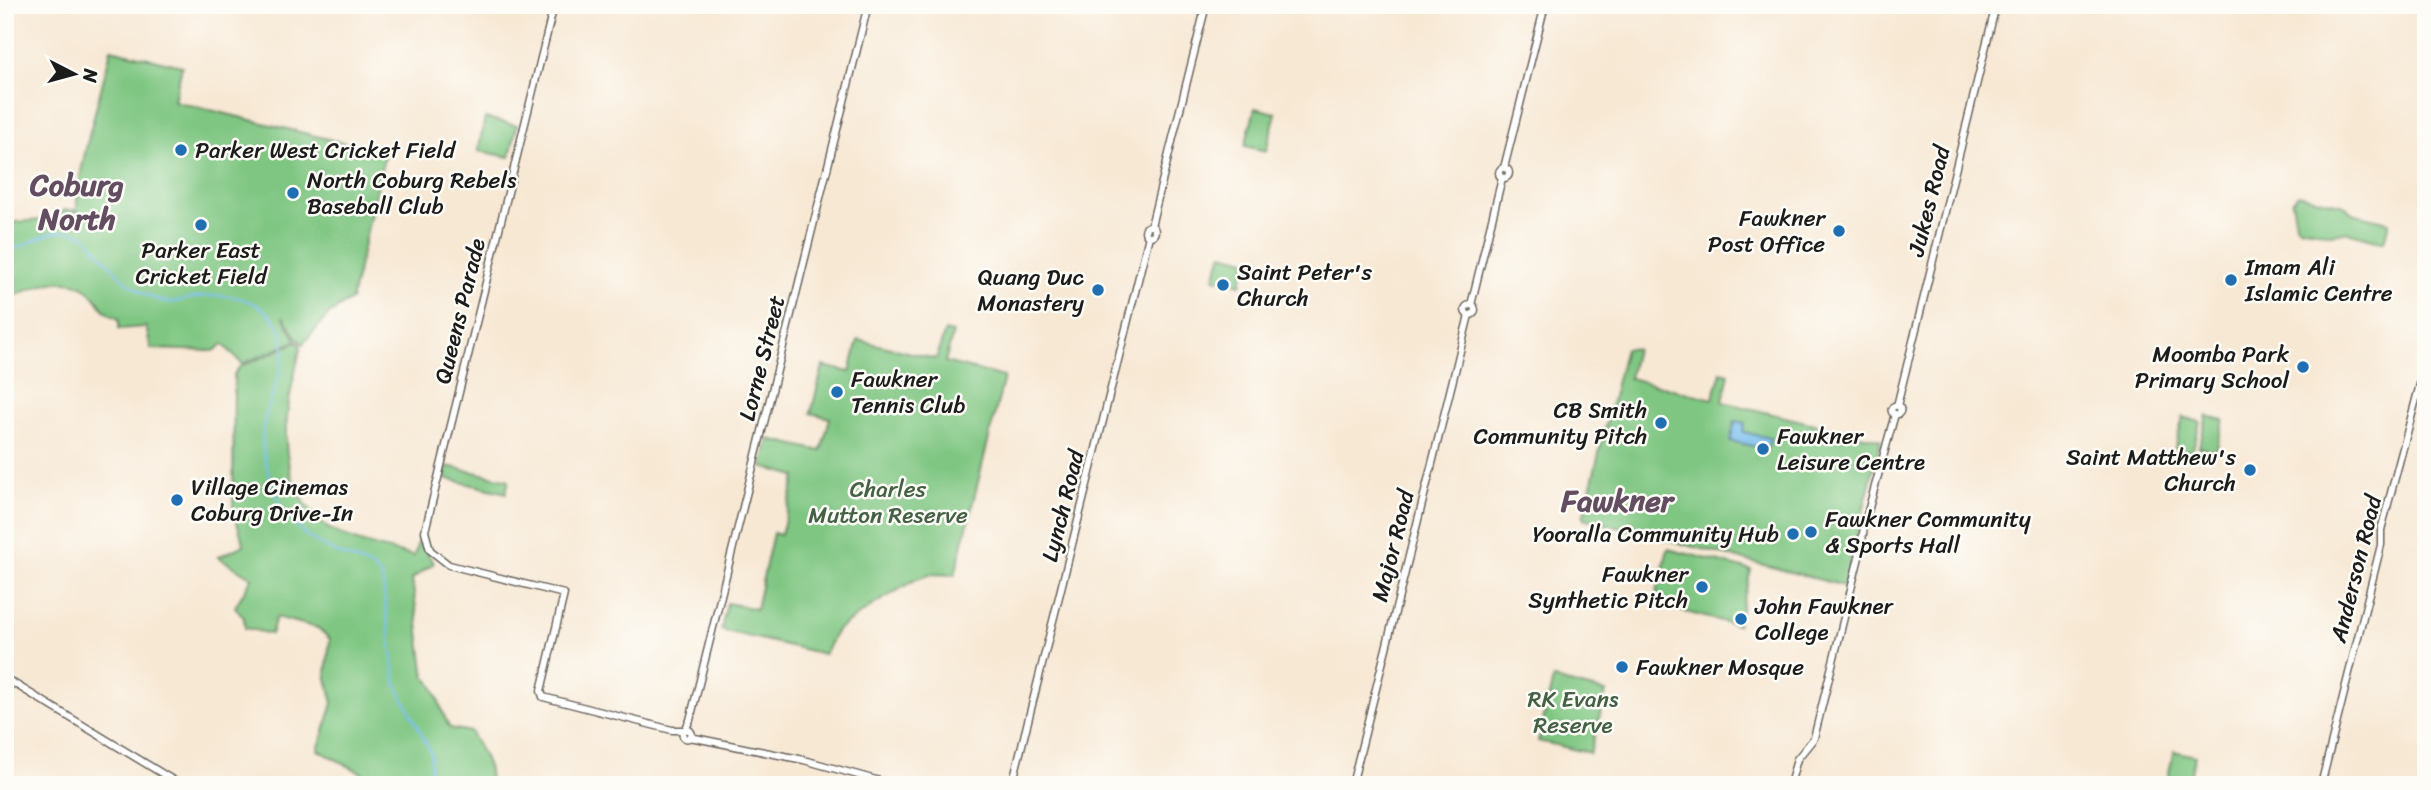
<svg xmlns="http://www.w3.org/2000/svg" width="2431" height="790" font-family="Sriracha,sans-serif">
	<rect width="100%" height="100%" fill="#fdfcf7"/>
	<filter id="ink" filterUnits="userSpaceOnUse"><feTurbulence type="fractalNoise" baseFrequency=".0143" numOctaves="2"/><feDisplacementMap in="SourceGraphic" scale="14" xChannelSelector="R" yChannelSelector="G"/><feConvolveMatrix kernelMatrix="1 2 1 2 8 2 1 2 1" color-interpolation-filters="sRGB"/></filter>
	<filter id="wash" filterUnits="userSpaceOnUse"><feTurbulence type="fractalNoise" baseFrequency=".00686" numOctaves="4" result="noise"/><feDisplacementMap in="SourceGraphic" scale="28" xChannelSelector="R" yChannelSelector="G"/><feGaussianBlur stdDeviation="1.57" result="paint"/><feColorMatrix in="noise" values="0 0 0 0 0 0 0 0 0 0 0 0 0 0 0 0 0 1.4 0 .05"/><feComposite in="paint" operator="in"/></filter>
	<g filter="url(#wash)">
		<rect width="100%" height="100%" fill="#f7e8d4"/>
		<!-- green -->
		<g fill="#7fc682" stroke="#4e714f" stroke-width="2">
			<path d="M111,49L182,66L174,101L385,153L351,300L329,314L303,344C294,338 290,325 283,316L296,341L242,364L223,344L214,351L151,349L146,327L119,329V319C100,311 104,307 92,294C68,268 32,290 5,299V223L52,219L65,210H75L78,215C70,193 105,79 111,49Z"/>
			<path d="M1255,108L1276,113L1266,151L1245,146Z"/>
			<path d="M485,118L517,125L510,157L478,151Z"/>
			<path d="M2298,194L2344,205L2352,213L2389,222L2384,242L2347,232L2332,234L2300,227L2296,224L2292,201Z"/>
			<path d="M1222,254L1246,260L1241,284L1214,278Z"/>
			<path d="M945,331L953,333L945,362L1004,377L955,575L932,574L917,579L875,604L837,630L824,654L721,630L727,603L756,609L773,533L781,535L796,476L762,467L769,439L821,451L830,418L811,413L823,366L850,372L858,340L936,359Z"/>
			<path d="M297,342L301,346C288,401 270,466 313,513C318,518 322,525 328,528C354,543 386,549 414,556L420,534L422,546L434,563L412,579L425,677C437,685 440,712 450,728L471,732C477,747 495,768 488,785H378L377,781L318,750L333,703L326,674L330,639L318,628L276,617L271,634L245,628L244,618L235,607L252,578L218,557L244,545L233,509L234,374L240,367Z"/>
			<path d="M1625,348L1636,349L1629,378L1713,399L1721,372L1729,374L1723,402L1881,440L1844,586L1583,518Z"/>
			<path d="M2207,416L2224,420L2216,451L2199,447Z"/>
			<path d="M2183,417L2200,422L2192,452L2175,448Z"/>
			<path d="M447,466L509,480L506,493L444,478Z"/>
			<path d="M1668,549L1751,570L1737,625L1654,604Z"/>
			<path d="M1553,679L1606,692L1590,753L1538,741Z"/>
			<path d="M2174,751L2195,756L2188,785H2166Z"/>
		</g>
		<!-- water -->
		<path fill="#77bdee" stroke="#4a6c85" stroke-width="2" d="M1735,421L1745,423L1743,432L1770,438L1767,449L1730,441Z"/>
		<g fill="none" stroke-linecap="round" stroke-linejoin="round">
			<!-- stream -->
			<path stroke="#77bdee" stroke-width="2" d="M5,251C36,245 55,220 86,237C110,264 126,290 162,301C172,305 182,299 193,298C222,293 255,295 275,321C299,353 267,395 263,429C261,450 268,476 277,496C289,526 312,543 342,555C358,562 371,563 382,578L396,684L431,753L430,785"/>
		</g>
	</g>
	<g filter="url(#ink)">
		<g fill="none" stroke-linecap="round" stroke-linejoin="round">
			<defs>
				<g id="secondary">
					<path d="M554,5L425,531L430,550L449,565L564,594L541,691L543,697L672,730H684"/>
					<circle cx="1504" cy="173" r="5"/>
					<path d="M1504,168L1545,5"/>
					<circle cx="1150" cy="231" r="5"/>
					<path d="M1151,226L1206,5"/>
					<circle cx="1470" cy="310" r="5"/>
					<path d="M1471,305L1502,178"/>
					<circle cx="1896" cy="410" r="4.5"/>
					<path d="M1897,406L1996,5"/>
					<path d="M5,678L181,785"/>
					<circle cx="687" cy="734" r="4.5"/>
					<path d="M685,730L690,720L868,5"/>
					<path d="M690,737L804,760L894,785"/>
					<path d="M1012,785L1149,236"/>
					<path d="M1352,785L1469,315"/>
					<path d="M1790,785L1797,759L1814,738L1861,549L1864,526L1895,414"/>
					<path d="M2321,785L2381,545V530L2426,362"/>
				</g>
			</defs>
			<!-- secondary casing -->
			<use href="#secondary" stroke="#69635c" stroke-width="9"/>
			<!-- secondary -->
			<use href="#secondary" stroke="#fff" stroke-width="6"/>
		</g>
	</g>
	<!-- markers -->
	<g fill="#1f6fb2" stroke="#fdfcf7" stroke-width="2.5">
		<circle cx="181" cy="150" r="7"/>
		<circle cx="293" cy="193" r="7"/>
		<circle cx="201" cy="225" r="7"/>
		<circle cx="1839" cy="231" r="7"/>
		<circle cx="2231" cy="280" r="7"/>
		<circle cx="1223" cy="285" r="7"/>
		<circle cx="1098" cy="290" r="7"/>
		<circle cx="2303" cy="367" r="7"/>
		<circle cx="837" cy="392" r="7"/>
		<circle cx="1661" cy="423" r="7"/>
		<circle cx="1763" cy="449" r="7"/>
		<circle cx="2250" cy="470" r="7"/>
		<circle cx="177" cy="500" r="7"/>
		<circle cx="1811" cy="532" r="7"/>
		<circle cx="1793" cy="534" r="7"/>
		<circle cx="1702" cy="587" r="7"/>
		<circle cx="1741" cy="619" r="7"/>
		<circle cx="1622" cy="667" r="7"/>
	</g>
	<g text-anchor="middle" dominant-baseline="central" stroke-width="5" stroke-linejoin="round" paint-order="stroke">
		<!-- poi labels -->
		<g font-size="23" fill="#1c1c1c" stroke="#fdfcf7" text-anchor="start">
			<text x="195" y="150">Parker West Cricket Field</text>
			<text x="307" y="180">North Coburg Rebels<tspan x="307" dy="26">Baseball Club</tspan></text>
			<text x="1825" y="218" text-anchor="end">Fawkner<tspan x="1825" dy="26">Post Office</tspan></text>
			<text x="201" y="250" text-anchor="middle">Parker East<tspan x="201" dy="26">Cricket Field</tspan></text>
			<text x="2245" y="267">Imam Ali<tspan x="2245" dy="26">Islamic Centre</tspan></text>
			<text x="1237" y="272">Saint Peter's<tspan x="1237" dy="26">Church</tspan></text>
			<text x="1084" y="277" text-anchor="end">Quang Duc<tspan x="1084" dy="26">Monastery</tspan></text>
			<text x="2289" y="354" text-anchor="end">Moomba Park<tspan x="2289" dy="26">Primary School</tspan></text>
			<text x="851" y="379">Fawkner<tspan x="851" dy="26">Tennis Club</tspan></text>
			<text x="1647" y="410" text-anchor="end">CB Smith<tspan x="1647" dy="26">Community Pitch</tspan></text>
			<text x="1777" y="436">Fawkner<tspan x="1777" dy="26">Leisure Centre</tspan></text>
			<text x="2236" y="457" text-anchor="end">Saint Matthew's<tspan x="2236" dy="26">Church</tspan></text>
			<text x="191" y="487">Village Cinemas<tspan x="191" dy="26">Coburg Drive-In</tspan></text>
			<text x="1825" y="519">Fawkner Community<tspan x="1825" dy="26">&amp; Sports Hall</tspan></text>
			<text x="1779" y="534" text-anchor="end">Yooralla Community Hub</text>
			<text x="1688" y="574" text-anchor="end">Fawkner<tspan x="1688" dy="26">Synthetic Pitch</tspan></text>
			<text x="1755" y="606">John Fawkner<tspan x="1755" dy="26">College</tspan></text>
			<text x="1636" y="667">Fawkner Mosque</text>
		</g>
		<!-- street labels -->
		<g font-size="23" fill="#1c1c1c" stroke="#fdfcf7">
			<text transform="translate(1929 201) rotate(-76)">Jukes Road</text>
			<text transform="translate(460 311) rotate(-76)">Queens Parade</text>
			<text transform="translate(762 358) rotate(-76)">Lorne Street</text>
			<text transform="translate(1063 506) rotate(-76)">Lynch Road</text>
			<text transform="translate(1393 546) rotate(-76)">Major Road</text>
			<text transform="translate(2356 569) rotate(-76)">Anderson Road</text>
		</g>
		<!-- park labels -->
		<g font-size="23" fill="#446045" stroke="#fdfcf7">
			<text x="888" y="489">Charles<tspan x="888" dy="26">Mutton Reserve</tspan></text>
			<text x="1573" y="699">RK Evans<tspan x="1573" dy="26">Reserve</tspan></text>
		</g>
		<!-- district labels -->
		<g font-size="30" font-weight="bold" fill="#634d61" stroke="#fdfcf7">
			<text x="77" y="185">Coburg<tspan x="77" dy="34">North</tspan></text>
			<text x="1617" y="501">Fawkner</text>
		</g>
	</g>
	<!-- margin -->
	<rect width="2431" height="790" fill="none" stroke="#fdfcf7" stroke-width="28"/>
	<!-- north arrow -->
	<g transform="translate(74 74) rotate(96)" stroke="#fdfcf7" stroke-width="5" paint-order="stroke">
	<path d="M0-5L12 26L0 18L-12 26Z" fill="#1c1c1c"/>
	<text y="-10" font-size="19" font-weight="bold" text-anchor="middle" fill="#1c1c1c">N</text>
	</g>
</svg>
